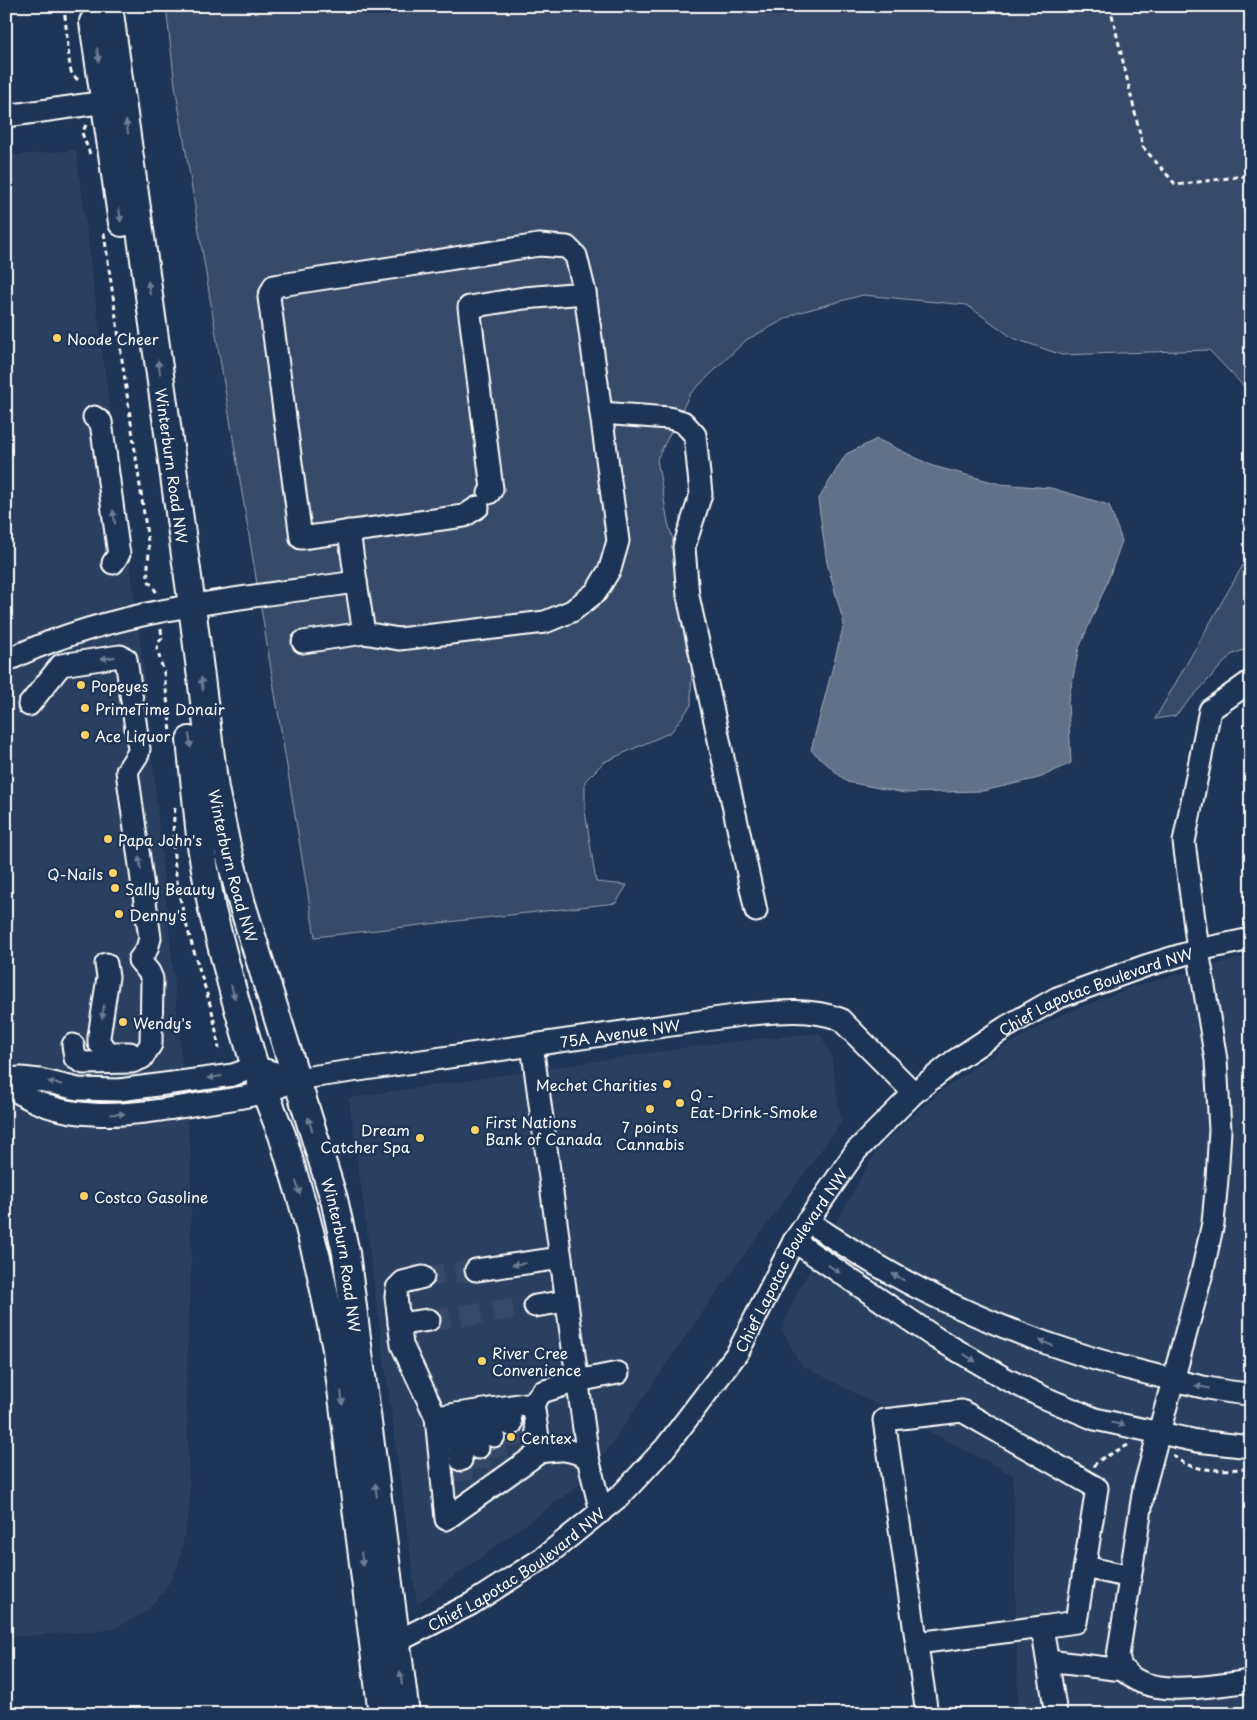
<svg xmlns="http://www.w3.org/2000/svg" width="1257" height="1720" font-family="'Playpen Sans',sans-serif">
	<rect width="100%" height="100%" fill="#1d3557"/>
	<filter id="ink" filterUnits="userSpaceOnUse"><feTurbulence type="fractalNoise" baseFrequency=".02" numOctaves="2"/><feDisplacementMap in="SourceGraphic" scale="10" xChannelSelector="R" yChannelSelector="G"/><feConvolveMatrix kernelMatrix="1 2 1 2 8 2 1 2 1" color-interpolation-filters="sRGB"/></filter>
	<g filter="url(#ink)">
		<!-- built -->
		<g fill="#2a4161">
			<path d="M76,150L143,663L191,1157V1273L186,1388L190,1506L178,1566L164,1592L143,1614L111,1630L6,1637V156Z"/>
			<path d="M1251,955V1714H1018L1013,1475L801,1365L782,1330L794,1298L877,1149L941,1091L1005,1046L1061,1015L1132,987Z"/>
			<path d="M819,1033L831,1053L841,1123L704,1310L586,1480L417,1604L349,1098L710,1044Z"/>
		</g>
		<!-- green -->
		<g fill="#364b69" stroke="#9aa5b4">
			<path d="M166,6H1251V394L1209,350L1062,355L1013,338L967,305L863,295L797,313L746,340L690,394L657,459L668,523L686,584L692,642L691,705L671,732L604,762L585,781V811L596,882L627,885L616,903L315,937L175,85Z"/>
			<path d="M1251,551V647L1231,655L1175,716L1155,719Z"/>
		</g>
		<!-- water -->
		<path fill="#617289" stroke="#a0aab8" d="M877,439L933,466L1000,484L1051,488L1109,505L1122,541L1107,583L1079,648L1068,702L1071,763L1039,778L983,791L905,793L847,782L811,750L844,624L827,563L818,500L846,454Z"/>
		<g fill="none" stroke-linecap="round" stroke-linejoin="round">
			<!-- minor-tunnel -->
			<g stroke="#344968" stroke-width="21" stroke-dasharray="21 11" stroke-linecap="butt">
				<path d="M423,1277L476,1270"/>
				<path d="M429,1320L535,1306"/>
				<path d="M511,1425L515,1463"/>
				<path d="M494,1436L499,1474"/>
				<path d="M478,1448L483,1486"/>
				<path d="M461,1460L465,1498"/>
			</g>
			<defs>
				<g id="minor">
					<path d="M6,116L120,100"/>
					<path d="M601,413L669,418L683,422L695,435L701,494L684,547L688,596L756,911"/>
					<path d="M94,417L101,422L118,548L119,554L113,563"/>
					<path d="M489,493L492,489L469,307L524,298L585,293"/>
					<path d="M349,531L356,582"/>
					<path d="M303,642L364,633"/>
					<path d="M6,661C112,608 240,599 356,582L364,633L399,639L545,622L572,611L596,592L610,569L618,541L585,293L576,256L567,247L539,245L274,286L269,297L301,538L464,516L478,507"/>
					<path d="M1251,681L1210,710L1184,842L1198,950L1216,1060L1220,1130L1217,1179L1213,1223L1202,1273L1144,1488L1118,1656C1119,1661 1121,1667 1124,1670C1148,1700 1218,1685 1251,1681"/>
					<path d="M29,705L61,665L120,656L126,659L139,749L138,754L127,771L150,938L147,949L139,960L149,972L152,979L151,1044L142,1058L132,1062L84,1063L75,1058L73,1045"/>
					<path d="M106,964L108,977L99,1037V1043L110,1053H130"/>
					<path d="M532,1045L588,1458L601,1512"/>
					<path d="M6,1079L21,1078L40,1080L78,1089L119,1090L233,1075L255,1067L296,1079"/>
					<path id="s1" d="M6,1083C57,1127 132,1115 193,1105C216,1101 241,1099 264,1092C275,1089 286,1084 296,1079L741,1015C774,1012 808,1007 840,1019L914,1093"/>
					<path d="M807,1221C844,1245 881,1269 920,1289C996,1327 1076,1357 1158,1376C1189,1384 1219,1392 1251,1394"/>
					<path d="M794,1241L936,1338L1006,1379L1045,1398L1095,1419L1197,1441L1251,1447"/>
					<path d="M476,1270L561,1258"/>
					<path d="M423,1277L403,1282L397,1288L396,1297L402,1345L436,1417L533,1403L542,1392L577,1381L618,1373"/>
					<path d="M535,1306L567,1301"/>
					<path d="M399,1324L429,1320"/>
					<path d="M509,1407L511,1425"/>
					<path d="M491,1409L494,1436"/>
					<path d="M474,1412L478,1448"/>
					<path d="M456,1414L461,1460"/>
					<path d="M436,1417L446,1519L540,1452L533,1403"/>
					<path d="M540,1452C562,1449 567,1448 588,1458"/>
					<path d="M1085,1567L1130,1577"/>
					<path d="M917,1643L1042,1627"/>
					<path id="s2" d="M382,1644L396,1642L471,1604L543,1558L621,1495L665,1448L738,1352L794,1241L856,1151L914,1093L954,1061L1006,1027L1057,998L1145,966L1198,950L1251,939"/>
					<path d="M1048,1661L1123,1670"/>
					<path d="M927,1714L884,1420L962,1411L1097,1488L1076,1622L1042,1627L1056,1714"/>
				</g>
				<g id="major">
					<path id="s3" d="M109,6L192,606L215,789L226,842L242,904L334,1199L346,1253L406,1714"/>
					<path d="M93,22L122,223"/>
					<path d="M190,740L201,846L212,910L234,995L255,1067L282,1135L303,1205L319,1266L336,1349L382,1714"/>
				</g>
			</defs>
			<!-- minor casing -->
			<use href="#minor" stroke="#fff" stroke-width="25"/>
			<!-- major casing -->
			<use href="#major" stroke="#fff" stroke-width="30"/>
			<!-- path -->
			<g stroke="#fff" stroke-width="3" stroke-dasharray="5 4" stroke-linecap="butt">
				<path d="M64,6L70,68L72,74L80,82"/>
				<path d="M1110,6L1143,147L1176,185L1251,175"/>
				<path d="M86,125L82,133L90,154"/>
				<path d="M104,233L149,549C149,558 147,569 148,578C149,585 156,587 157,596"/>
				<path d="M161,629L162,638L158,643L157,649L164,673L171,732"/>
				<path d="M175,808C166,878 193,945 212,1011C215,1024 217,1037 219,1049"/>
				<path d="M1173,1455C1193,1475 1225,1469 1251,1469"/>
				<path d="M1093,1466L1103,1458L1128,1445"/>
			</g>
			<!-- minor -->
			<use href="#minor" stroke="#1d3557" stroke-width="21"/>
			<!-- major -->
			<use href="#major" stroke="#1d3557" stroke-width="26"/>
		</g>
		<!-- one-way arrows -->
		<defs><path id="oneway-solid" d="M-6-.8H1V-3.2L6.5 0L1 3.2V.8H-6Z" transform="scale(1.25)"/></defs>
		<g fill="#6c7c92">
			<use href="#oneway-solid" transform="translate(98 55) rotate(82)"/>
			<use href="#oneway-solid" transform="translate(127 127) rotate(-98)"/>
			<use href="#oneway-solid" transform="translate(120 215) rotate(82)"/>
			<use href="#oneway-solid" transform="translate(149 288) rotate(-98)"/>
			<use href="#oneway-solid" transform="translate(159 367) rotate(-98)"/>
			<use href="#oneway-solid" transform="translate(114 517) rotate(-98)"/>
			<use href="#oneway-solid" transform="translate(108 658) rotate(173)"/>
			<use href="#oneway-solid" transform="translate(202 684) rotate(-97)"/>
			<use href="#oneway-solid" transform="translate(190 741) rotate(83)"/>
			<use href="#oneway-solid" transform="translate(140 863) rotate(-98)"/>
			<use href="#oneway-solid" transform="translate(233 992) rotate(75)"/>
			<use href="#oneway-solid" transform="translate(103 1012) rotate(99)"/>
			<use href="#oneway-solid" transform="translate(215 1077) rotate(172)"/>
			<use href="#oneway-solid" transform="translate(55 1083) rotate(-167)"/>
			<use href="#oneway-solid" transform="translate(118 1114) rotate(-1)"/>
			<use href="#oneway-solid" transform="translate(310 1124) rotate(-108)"/>
			<use href="#oneway-solid" transform="translate(298 1188) rotate(73)"/>
			<use href="#oneway-solid" transform="translate(519 1264) rotate(172)"/>
			<use href="#oneway-solid" transform="translate(834 1269) rotate(34)"/>
			<use href="#oneway-solid" transform="translate(898 1277) rotate(-151)"/>
			<use href="#oneway-solid" transform="translate(1046 1343) rotate(-157)"/>
			<use href="#oneway-solid" transform="translate(970 1358) rotate(31)"/>
			<use href="#oneway-solid" transform="translate(1202 1387) rotate(-169)"/>
			<use href="#oneway-solid" transform="translate(342 1398) rotate(83)"/>
			<use href="#oneway-solid" transform="translate(1118 1424) rotate(12)"/>
			<use href="#oneway-solid" transform="translate(376 1490) rotate(-97)"/>
			<use href="#oneway-solid" transform="translate(362 1559) rotate(83)"/>
			<use href="#oneway-solid" transform="translate(401 1678) rotate(-98)"/>
		</g>
	</g>
	<!-- markers -->
	<g fill="#ffd166" stroke="#1d3557" stroke-width="2">
		<circle cx="57" cy="338" r="5"/>
		<circle cx="81" cy="685" r="5"/>
		<circle cx="85" cy="708" r="5"/>
		<circle cx="85" cy="735" r="5"/>
		<circle cx="108" cy="839" r="5"/>
		<circle cx="113" cy="873" r="5"/>
		<circle cx="115" cy="888" r="5"/>
		<circle cx="119" cy="914" r="5"/>
		<circle cx="123" cy="1022" r="5"/>
		<circle cx="667" cy="1084" r="5"/>
		<circle cx="680" cy="1103" r="5"/>
		<circle cx="650" cy="1109" r="5"/>
		<circle cx="475" cy="1130" r="5"/>
		<circle cx="420" cy="1138" r="5"/>
		<circle cx="84" cy="1196" r="5"/>
		<circle cx="482" cy="1361" r="5"/>
		<circle cx="511" cy="1437" r="5"/>
	</g>
	<g text-anchor="middle" dominant-baseline="central" stroke-width="5" stroke-linejoin="round" paint-order="stroke">
		<!-- poi labels -->
		<g font-size="15" fill="#fff" stroke="#1d3557" text-anchor="start">
			<text x="67" y="338">Noode Cheer</text>
			<text x="91" y="685">Popeyes</text>
			<text x="95" y="708">PrimeTime Donair</text>
			<text x="95" y="735">Ace Liquor</text>
			<text x="118" y="839">Papa John's</text>
			<text x="103" y="873" text-anchor="end">Q-Nails</text>
			<text x="125" y="888">Sally Beauty</text>
			<text x="129" y="914">Denny's</text>
			<text x="133" y="1022">Wendy's</text>
			<text x="657" y="1084" text-anchor="end">Mechet Charities</text>
			<text x="690" y="1094">Q -<tspan x="690" dy="17">Eat-Drink-Smoke</tspan></text>
			<text x="485" y="1121">First Nations<tspan x="485" dy="17">Bank of Canada</tspan></text>
			<text x="650" y="1126" text-anchor="middle">7 points<tspan x="650" dy="17">Cannabis</tspan></text>
			<text x="410" y="1129" text-anchor="end">Dream<tspan x="410" dy="17">Catcher Spa</tspan></text>
			<text x="94" y="1196">Costco Gasoline</text>
			<text x="492" y="1352">River Cree<tspan x="492" dy="17">Convenience</tspan></text>
			<text x="521" y="1437">Centex</text>
		</g>
		<!-- street labels -->
		<g font-size="15" fill="#fff" stroke="#1d3557">
			<text stroke="none"><textPath href="#s3" startOffset="464">Winterburn Road NW</textPath></text>
			<text stroke="none"><textPath href="#s3" startOffset="869">Winterburn Road NW</textPath></text>
			<text stroke="none"><textPath href="#s2" startOffset="995">Chief Lapotac Boulevard NW</textPath></text>
			<text stroke="none"><textPath href="#s1" startOffset="629">75A Avenue NW</textPath></text>
			<text stroke="none"><textPath href="#s3" startOffset="1274">Winterburn Road NW</textPath></text>
			<text stroke="none"><textPath href="#s2" startOffset="575">Chief Lapotac Boulevard NW</textPath></text>
			<text stroke="none"><textPath href="#s2" startOffset="155">Chief Lapotac Boulevard NW</textPath></text>
		</g>
	</g>
	<!-- margin -->
	<rect width="1257" height="1720" fill="none" stroke="#1d3557" stroke-width="25"/>
	<rect x="12" y="12" width="1232" height="1695" fill="none" stroke="#fff" stroke-width="2" filter="url(#ink)"/>
</svg>
